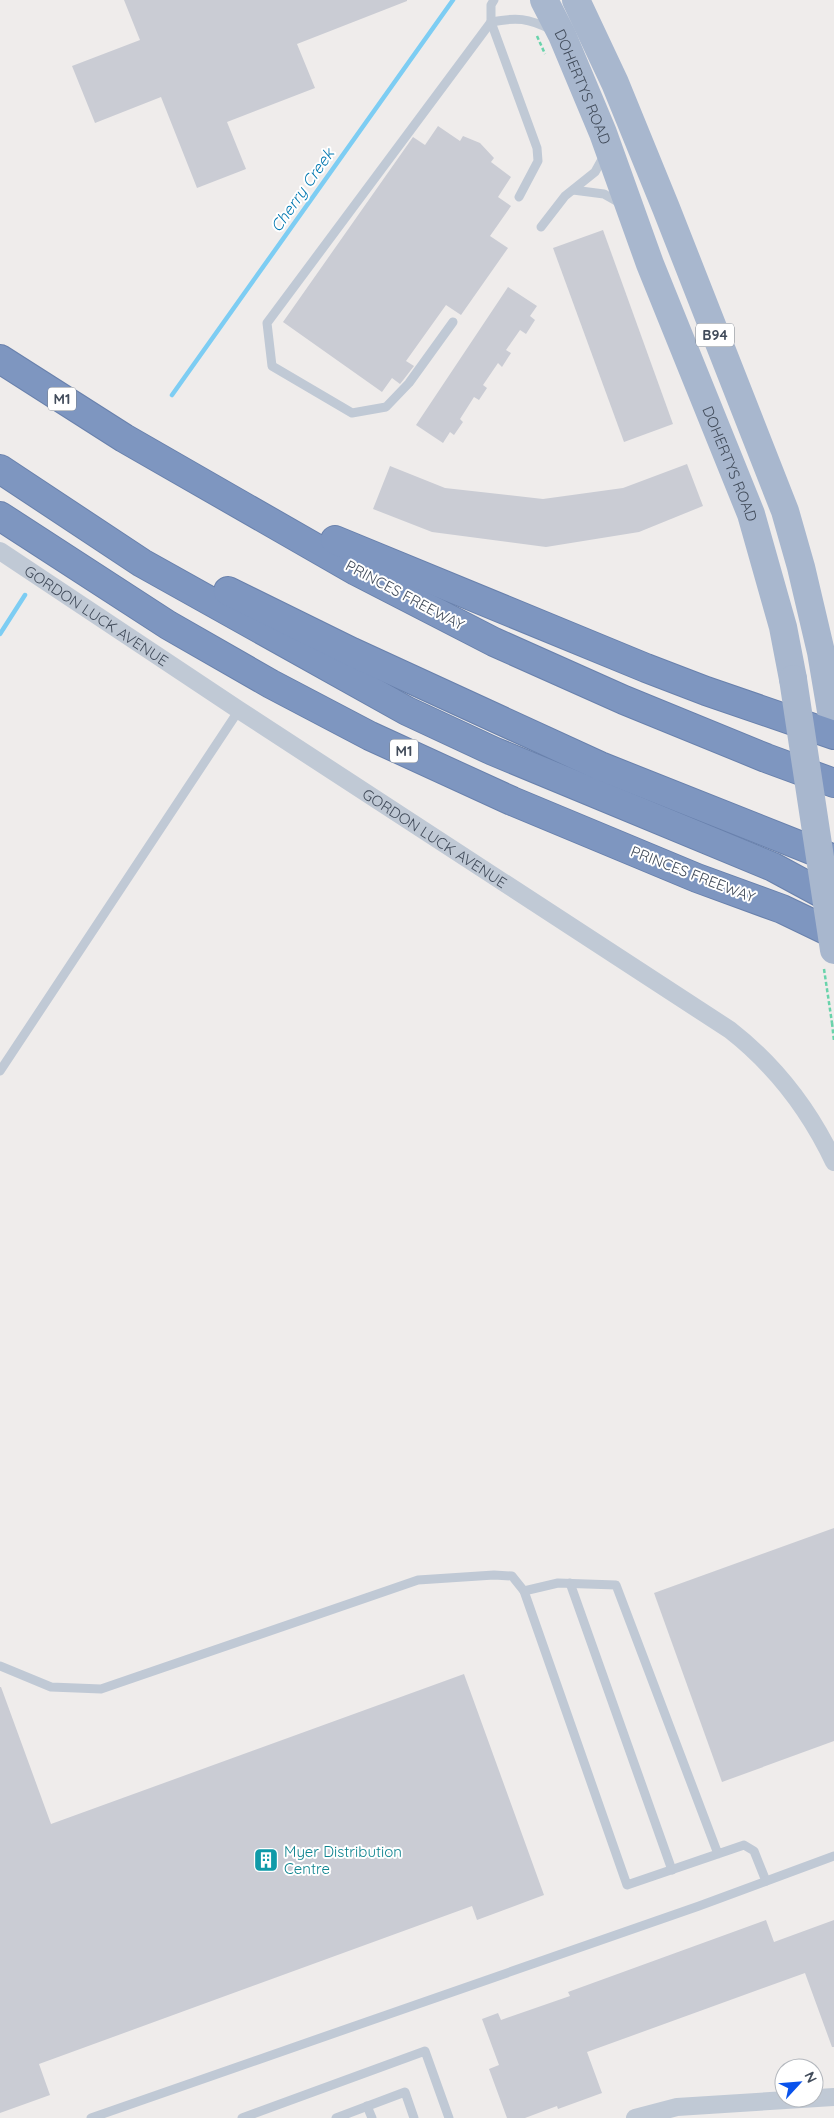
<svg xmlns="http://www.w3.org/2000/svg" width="834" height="2118" font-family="Quicksand,sans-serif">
	<rect width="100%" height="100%" fill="#efeceb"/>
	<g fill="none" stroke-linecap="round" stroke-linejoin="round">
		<!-- stream -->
		<g stroke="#7dcdf3" stroke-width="4.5">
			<path d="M172,395L453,0"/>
			<path d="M0,634L25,595"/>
		</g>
	</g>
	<!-- building -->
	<g fill="#caccd4">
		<path d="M124,0H407V1L297,44L315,88L227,122L246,169L197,188L161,97L95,123L72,66L140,40Z"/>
		<path d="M438,126L460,141L463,136L480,143L494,158L491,162L511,177L498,197L511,206L490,236L508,248L461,315L446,305L406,361L414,366L404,379L400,384L392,378L382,392L283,322L413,137L425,145Z"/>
		<path d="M603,230L673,424L624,442L553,248Z"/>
		<path d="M508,287L537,306L530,316L535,320L526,334L520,330L506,350L511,353L502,367L498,363L483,385L487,388L479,400L474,397L460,419L463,422L454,435L450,432L443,443L416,425Z"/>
		<path d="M687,464L703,506L639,532L546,547L432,532L373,509L390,466L445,488L543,499L623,488Z"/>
		<path d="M834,1528V1741L722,1782L654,1593Z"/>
		<path d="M464,1674L544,1895L477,1920L472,1906L39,2064L50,2095L0,2113V1687H1L51,1824Z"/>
		<path d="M766,1920L774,1942L834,1920V2047H832L805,1973L587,2052L602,2093L558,2109L557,2106L525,2118H507L489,2069L499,2065L482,2019L498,2013L501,2020L570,1996L568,1992Z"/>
	</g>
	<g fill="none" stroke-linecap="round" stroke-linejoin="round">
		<defs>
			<g id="motorway">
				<path d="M0,359L124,438L356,571L494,642L624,700L766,758L834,783"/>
				<path d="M0,469L142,563L407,711L493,751L773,867L834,900"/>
				<path d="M0,516L168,625L271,684L370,736L512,801L697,878L782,909L834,934"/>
				<path d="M335,540L646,668L706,691L834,735"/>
				<path d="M228,591L352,652L600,766L834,859"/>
			</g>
		</defs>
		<!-- motorway casing -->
		<use href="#motorway" stroke="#6981ac" stroke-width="30"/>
		<!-- path -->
		<g stroke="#69d3ab" stroke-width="2.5" stroke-dasharray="4 2.5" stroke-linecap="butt">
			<path d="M537,36L545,54"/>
			<path d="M832,1023L834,1041"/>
		</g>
		<!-- service -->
		<g stroke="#c0c9d5" stroke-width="9">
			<path d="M494,0L491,5V22L537,148L538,161L519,197"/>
			<path d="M573,190L604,194L620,203"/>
			<path d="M541,227L565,196L595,172L605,154"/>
			<path d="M453,322L409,383L386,407L352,413L272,366L267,323L491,22C517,17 528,18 552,30"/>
			<path d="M0,1071L239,710"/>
			<path d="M570,1583L672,1870"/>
			<path d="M0,1666L51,1687L101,1689L418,1580L494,1575L512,1576L524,1591"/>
			<path d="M718,1854L616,1585L558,1583L524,1591L627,1885L744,1845L754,1851L766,1881"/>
			<path d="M367,2106L372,2118"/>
			<path d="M91,2118L699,1906L834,1856"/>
			<path d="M242,2118L425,2051L449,2118"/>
			<path d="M336,2118L405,2092L414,2118"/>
		</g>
		<!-- minor -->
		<g stroke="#c0c9d5" stroke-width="18">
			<path id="s1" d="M0,551L239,710L730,1030C776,1066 809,1109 834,1162"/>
			<path d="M635,2118L677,2107L834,2097"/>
		</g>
		<!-- primary -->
		<g stroke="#a8b7ce" stroke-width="28">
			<path id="s2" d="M544,0L562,35L603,133L650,264L751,514L783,627L793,679"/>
			<path d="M576,0L615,83L666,208L785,511L801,567L821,652L834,729"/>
		</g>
		<!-- motorway -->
		<use href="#motorway" stroke="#7e96c0" stroke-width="28"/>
		<!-- path-bridge -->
		<path stroke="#69d3ab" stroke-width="2.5" stroke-dasharray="4 2.5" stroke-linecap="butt" d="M824,969L832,1023"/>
		<!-- primary-bridge -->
		<path stroke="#a8b7ce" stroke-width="28" d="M793,679L834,950"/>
	</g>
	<!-- icons -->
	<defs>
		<symbol id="building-square" viewBox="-11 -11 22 22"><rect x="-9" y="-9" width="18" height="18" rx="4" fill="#0f9aa8" stroke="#fff"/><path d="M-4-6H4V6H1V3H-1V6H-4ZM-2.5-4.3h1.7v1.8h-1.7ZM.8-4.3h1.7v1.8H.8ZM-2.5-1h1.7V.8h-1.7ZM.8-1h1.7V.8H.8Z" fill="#fff"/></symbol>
	</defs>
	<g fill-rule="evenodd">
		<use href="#building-square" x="252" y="1846" width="28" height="28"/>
	</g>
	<g text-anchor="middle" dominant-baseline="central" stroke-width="4" stroke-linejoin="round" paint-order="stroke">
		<!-- shield labels -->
		<g fill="#fff" stroke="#7b828c" stroke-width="1">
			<rect x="696" y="323.5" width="38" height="23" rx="4"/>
			<rect x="48" y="387.5" width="28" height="23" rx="4"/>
			<rect x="390" y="739.5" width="28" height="23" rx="4"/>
		</g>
		<g font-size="14" font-weight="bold" fill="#424c5b">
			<text x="715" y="335">B94</text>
			<text x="62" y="399">M1</text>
			<text x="404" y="751">M1</text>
		</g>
		<!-- street labels -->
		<g font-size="15" fill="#424c5b" stroke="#fff">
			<text stroke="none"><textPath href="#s2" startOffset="95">DOHERTYS ROAD</textPath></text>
			<text stroke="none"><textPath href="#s2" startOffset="500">DOHERTYS ROAD</textPath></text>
			<text transform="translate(405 595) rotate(28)">PRINCES FREEWAY</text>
			<text stroke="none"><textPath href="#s1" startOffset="116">GORDON LUCK AVENUE</textPath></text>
			<text stroke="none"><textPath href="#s1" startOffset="521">GORDON LUCK AVENUE</textPath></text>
			<text transform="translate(693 874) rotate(21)">PRINCES FREEWAY</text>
		</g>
		<!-- culture labels -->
		<g font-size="15" fill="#0d838f" stroke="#fff" text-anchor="start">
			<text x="284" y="1851">Myer Distribution<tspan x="284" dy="17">Centre</tspan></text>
		</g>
		<!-- water labels -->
		<g font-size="16" font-style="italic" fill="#0077b0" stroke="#fff">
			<text transform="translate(302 190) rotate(-55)">Cherry Creek</text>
		</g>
	</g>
	<!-- north arrow -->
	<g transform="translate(799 2083) rotate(64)"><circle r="24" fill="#ffffff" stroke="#b3b7bd"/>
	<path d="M0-4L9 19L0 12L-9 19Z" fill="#0952ec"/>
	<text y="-8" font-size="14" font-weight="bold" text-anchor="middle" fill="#424c5b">N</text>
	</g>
</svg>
